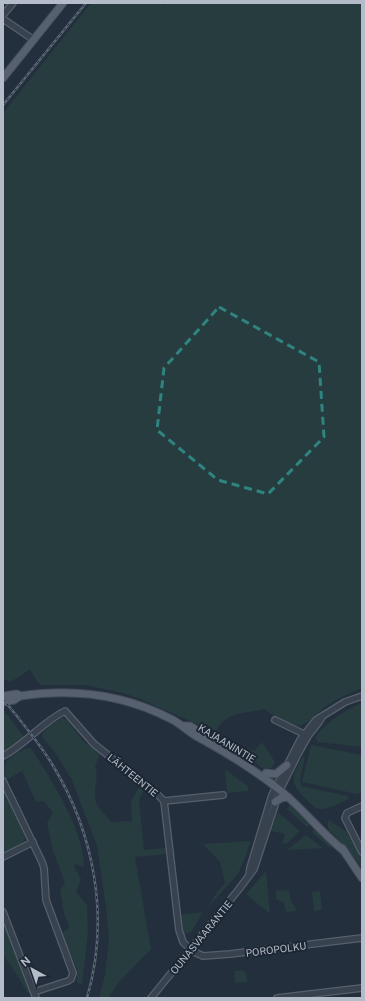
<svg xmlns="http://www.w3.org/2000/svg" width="365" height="1001" font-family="'Public Sans',sans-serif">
	<rect width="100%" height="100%" fill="#242f3e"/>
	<!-- green -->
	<g fill="#263c3f">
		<path d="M91,3H161L164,5L168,3H362V688C351,693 338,698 328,705C320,710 307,726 298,726C290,725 271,714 264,709C245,714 226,711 216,731L204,727L140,699L123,693L86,685H41L36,680L30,669L21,676L9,682L3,678V113Z"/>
		<path d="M362,703V747L318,742L315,737C328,721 343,711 362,703Z"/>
		<path d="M3,711H4L26,739L3,752Z"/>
		<path d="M62,718L67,720L83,741L100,754L95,766C100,778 92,791 96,803C98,808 108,818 112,822L132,821L131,802L140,785L144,789L139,800L144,850L166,848V854L135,857L151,949L120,981L108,998H99L105,975L109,939L106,906L97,846L72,780L56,754L43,738L42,734L49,726Z"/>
		<path d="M262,742L275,762L272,767L265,770L235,749L234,744L254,751Z"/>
		<path d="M311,745L362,755V792L357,794L302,782Z"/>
		<path d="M26,748H31C51,780 84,829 84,867L75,864L74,866L81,879L76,892L87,905L88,933L82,984L77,983V969L61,933L70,928L64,913L60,890L65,883L53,851L47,823L53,813L44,801L36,802L22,771L6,780C0,760 11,756 26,748Z"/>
		<path d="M303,756L305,757L300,780L301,786L348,796L349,799C340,803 330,809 320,809C315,809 311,804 308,801C288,782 291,778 303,756Z"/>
		<path d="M225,769L248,786V791L227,793Z"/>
		<path d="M3,790L26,836C25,846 11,849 3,853Z"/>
		<path d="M290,805L310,825L307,827L287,809Z"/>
		<path d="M278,812L300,831L286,844L282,843L285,834L271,831Z"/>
		<path d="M329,820L347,832L362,860V867L328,828V822Z"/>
		<path d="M315,829L332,847L330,848L312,832Z"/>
		<path d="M306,835L323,848L287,850Z"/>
		<path d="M251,841L245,858L238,874L208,907L217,892L225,883L220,862L203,844Z"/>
		<path d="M265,872H266L270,914L246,894Z"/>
		<path d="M289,890L291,901L297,911L286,912L284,903L276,899V891Z"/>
		<path d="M320,891L322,910L314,911L312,892Z"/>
		<path d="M203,912L191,932L183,934L179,915Z"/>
		<path d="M3,920L30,992L27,993L19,978L3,955Z"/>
		<path d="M242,970L246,973L247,982L235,983L234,971Z"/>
	</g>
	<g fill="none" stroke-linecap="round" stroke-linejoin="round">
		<defs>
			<g id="minor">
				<path d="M3,15L13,3"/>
				<path d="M3,19L34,40"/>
				<path d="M275,720L306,735"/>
				<path d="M3,756C26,744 42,722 65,711L94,744L158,795L164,801L179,930L183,942L192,951L203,956L230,954L362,938"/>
				<path d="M3,781L42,862L44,868L46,900L73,973L71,979L68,981L34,992"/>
				<path d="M164,801L223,795"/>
				<path d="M362,806L347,813L345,818L362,852"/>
				<path d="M3,857L33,842"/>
				<path d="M249,875L250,868L272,795L300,740L316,720L345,702L362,696"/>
				<path d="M3,912L36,998"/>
				<path d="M151,998L239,889L254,869L280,790L298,754L308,736L319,722L322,717"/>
				<path d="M277,998L362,988"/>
			</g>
			<g id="major">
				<path d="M3,78L63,3"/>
				<path d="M3,696L17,694L20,696C73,688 123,694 171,719C180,723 187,731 196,736C229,754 261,773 289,798C308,815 324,835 344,851"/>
				<path d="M3,702L14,700L20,696"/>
				<path d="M183,726H190L209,738"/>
				<path d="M266,773L276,774L287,765"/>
				<path d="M275,802L281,798L288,797"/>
				<path d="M342,848L362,878"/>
			</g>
		</defs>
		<!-- minor casing -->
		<use href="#minor" stroke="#565f6c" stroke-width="8"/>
		<!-- major casing -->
		<use href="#major" stroke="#414a57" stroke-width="9"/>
		<!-- minor -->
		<use href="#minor" stroke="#38414e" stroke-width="5.5"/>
		<!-- major -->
		<use href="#major" stroke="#56606e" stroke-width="7"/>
		<defs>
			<g id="rail">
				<path d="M3,105L86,3"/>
				<path d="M3,699C20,720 38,741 52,764C95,834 110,919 87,998"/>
			</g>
		</defs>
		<!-- rail casing -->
		<use href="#rail" stroke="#5a6575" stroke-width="2.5"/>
		<!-- rail -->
		<use href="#rail" stroke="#1d2633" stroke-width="1" stroke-dasharray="3" stroke-linecap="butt"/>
	</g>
	<!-- marked area -->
	<path fill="none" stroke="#308480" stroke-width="3" stroke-dasharray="8 5" stroke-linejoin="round" d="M219,307L319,362L324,437L268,494L218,480L157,430L164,368Z"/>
	<g text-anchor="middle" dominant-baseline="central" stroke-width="4" stroke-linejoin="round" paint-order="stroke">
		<!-- street labels -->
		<g font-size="10" fill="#b4bcc9" stroke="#1d2633">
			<text transform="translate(227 743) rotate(31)">KAJAANINTIE</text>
			<text transform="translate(133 775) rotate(39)">LÄHTEENTIE</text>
			<text transform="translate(201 937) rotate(-51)">OUNASVAARANTIE</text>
			<text transform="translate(276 949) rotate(-7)">POROPOLKU</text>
		</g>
	</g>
	<!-- border -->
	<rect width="365" height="1001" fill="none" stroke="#b4bcc9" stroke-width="8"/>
	<!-- north arrow -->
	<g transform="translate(32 969) rotate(320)" stroke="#1d2633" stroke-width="3" paint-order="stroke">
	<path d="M0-3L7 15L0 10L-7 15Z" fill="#b4bcc9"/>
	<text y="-6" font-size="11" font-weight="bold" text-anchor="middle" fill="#b4bcc9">N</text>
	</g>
</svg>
